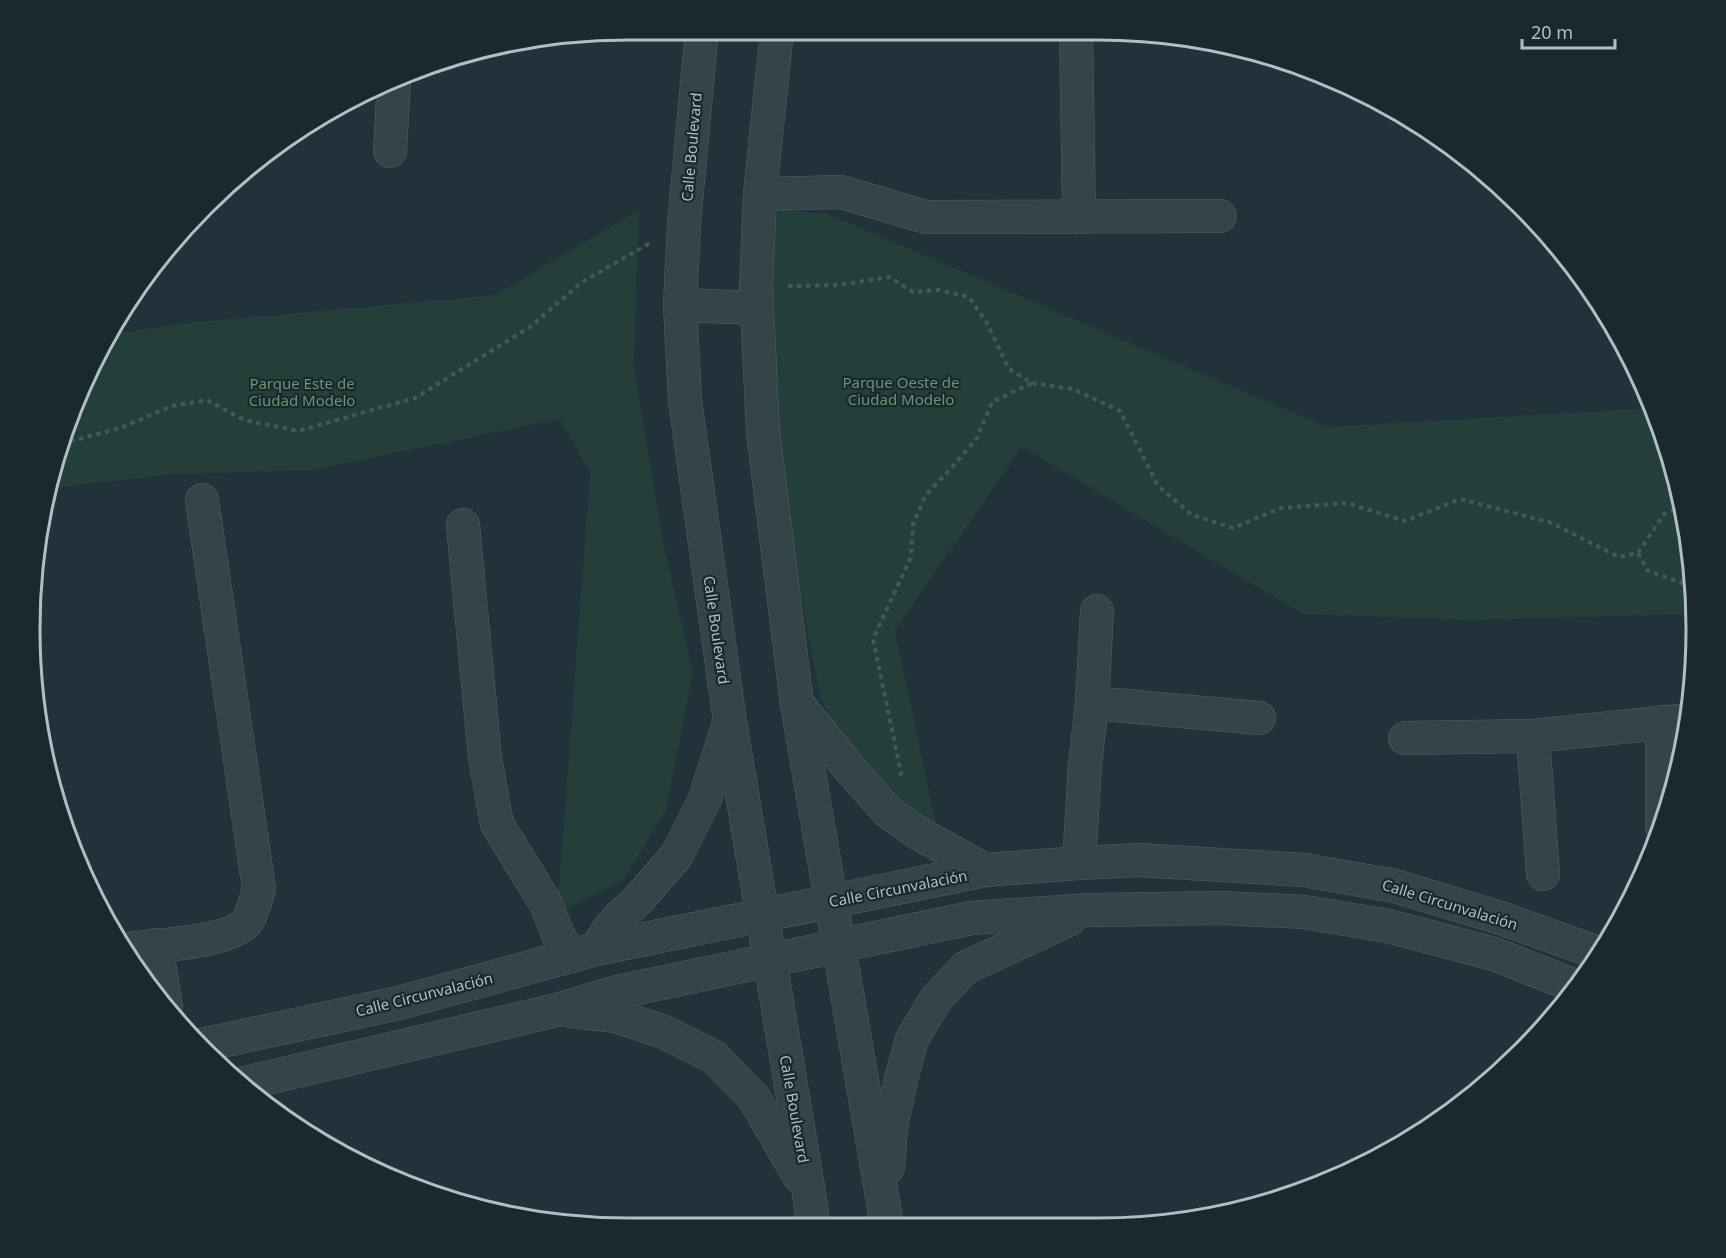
<svg xmlns="http://www.w3.org/2000/svg" width="1726" height="1258" font-family="'Noto Sans',sans-serif">
	<rect width="100%" height="100%" fill="#21323b"/>
	<!-- green -->
	<g fill="#243e3a">
		<path d="M757,207L828,214L1327,427L1651,408L1675,474L1695,589L1694,614L1472,620L1303,614L1022,447L895,630L936,824L871,798L820,697L771,434Z"/>
		<path d="M639,210L634,367L663,541L693,672L666,810L623,881L557,914L590,472L560,419L313,470L177,474L50,488L62,437L92,364L112,334L187,323L496,295Z"/>
	</g>
	<g fill="none" stroke-linecap="round" stroke-linejoin="round">
		<defs>
			<g id="minor">
				<path d="M702,30L684,223L680,305L685,400L730,722L809,1193L813,1225"/>
				<path d="M777,30L760,194L756,287L763,432L797,704L887,1225"/>
				<path d="M1076,30L1079,217"/>
				<path d="M390,151L394,80"/>
				<path d="M760,194L841,192L926,217L1220,216"/>
				<path d="M680,305L756,308"/>
				<path d="M463,525L485,758L497,824L545,902L559,937L572,956"/>
				<path d="M1092,703L1097,611"/>
				<path d="M800,707L849,768L887,811L916,832L985,870"/>
				<path d="M1662,722V827"/>
				<path d="M1533,736L1543,874"/>
				<path d="M1405,738L1533,736L1688,720"/>
				<path d="M1079,863L1085,765L1092,703L1259,718"/>
				<path d="M156,945L166,1007"/>
				<path d="M128,949C153,946 235,942 248,920C253,911 256,899 259,889L202,500"/>
				<path d="M596,949L609,929L622,914L637,901L677,855L705,799L728,726"/>
				<path d="M571,1011L616,1016L664,1032L714,1057L754,1098L799,1176"/>
				<path d="M202,1045L399,1003L596,949L985,870L1079,863L1138,860L1304,870L1395,886L1504,919L1598,953"/>
				<path d="M241,1084L557,1010L613,993L971,918L1090,910L1223,908L1304,912L1388,926L1494,954L1575,986"/>
				<path d="M888,1167L891,1128L901,1079L912,1039L936,999L965,968L1070,919"/>
			</g>
		</defs>
		<!-- minor casing -->
		<use href="#minor" stroke="#526169" stroke-width="34"/>
		<!-- path -->
		<g stroke="#425a57" stroke-width="4" stroke-dasharray="4.5 4.5" stroke-linecap="butt">
			<path d="M788,286L839,285L890,277L913,292L939,290L969,297L987,323L1009,369L1032,383L992,402L977,438L954,465L925,496L913,524L911,557L873,639L901,773L900,776"/>
			<path d="M1032,383L1073,389L1120,411L1158,486L1192,515L1233,528L1281,508L1347,503L1405,521L1460,499L1549,522L1619,557L1638,553L1664,514L1681,507"/>
			<path d="M61,440H76L123,427L172,406L207,400L244,420L298,431L415,398L530,327L582,282L652,242"/>
			<path d="M1638,553L1648,571L1682,583L1693,578"/>
		</g>
		<!-- minor -->
		<use href="#minor" stroke="#35434b" stroke-width="33"/>
	</g>
	<g text-anchor="middle" dominant-baseline="central" stroke-width="4.5" stroke-linejoin="round" paint-order="stroke">
		<!-- street labels -->
		<g font-size="15" fill="#afbec7" stroke="#1a2830">
			<text transform="translate(691 147) rotate(-85)">Calle Boulevard</text>
			<text transform="translate(717 630) rotate(82)">Calle Boulevard</text>
			<text transform="translate(898 888) rotate(-11)">Calle Circunvalación</text>
			<text transform="translate(1450 904) rotate(17)">Calle Circunvalación</text>
			<text transform="translate(424 994) rotate(-14)">Calle Circunvalación</text>
			<text transform="translate(795 1109) rotate(80)">Calle Boulevard</text>
		</g>
		<!-- park labels -->
		<g font-size="15" fill="#659965" stroke="#1a2830">
			<text x="901" y="382">Parque Oeste de<tspan x="901" dy="17">Ciudad Modelo</tspan></text>
			<text x="302" y="383">Parque Este de<tspan x="302" dy="17">Ciudad Modelo</tspan></text>
		</g>
	</g>
	<!-- crop -->
	<path d="M0 0H1726V1258H0ZM628 40H1098A588 588 0 0 1 1686 628V630A588 588 0 0 1 1098 1218H628A588 588 0 0 1 40 630V628A588 588 0 0 1 628 40Z" fill="#1a2830" fill-rule="evenodd"/>
	<path fill="none" stroke="#afbec7" stroke-width="3" d="M628 40H1098A588 588 0 0 1 1686 628V630A588 588 0 0 1 1098 1218H628A588 588 0 0 1 40 630V628A588 588 0 0 1 628 40Z"/>
	<!-- scale -->
	<path d="M1522 39v9h93v-9" fill="none" stroke="#afbec7" stroke-width="3"/>
	<text x="1531" y="39" font-size="18" fill="#afbec7" stroke="#1a2830" stroke-width="4.5" paint-order="stroke">20 m</text>
</svg>
